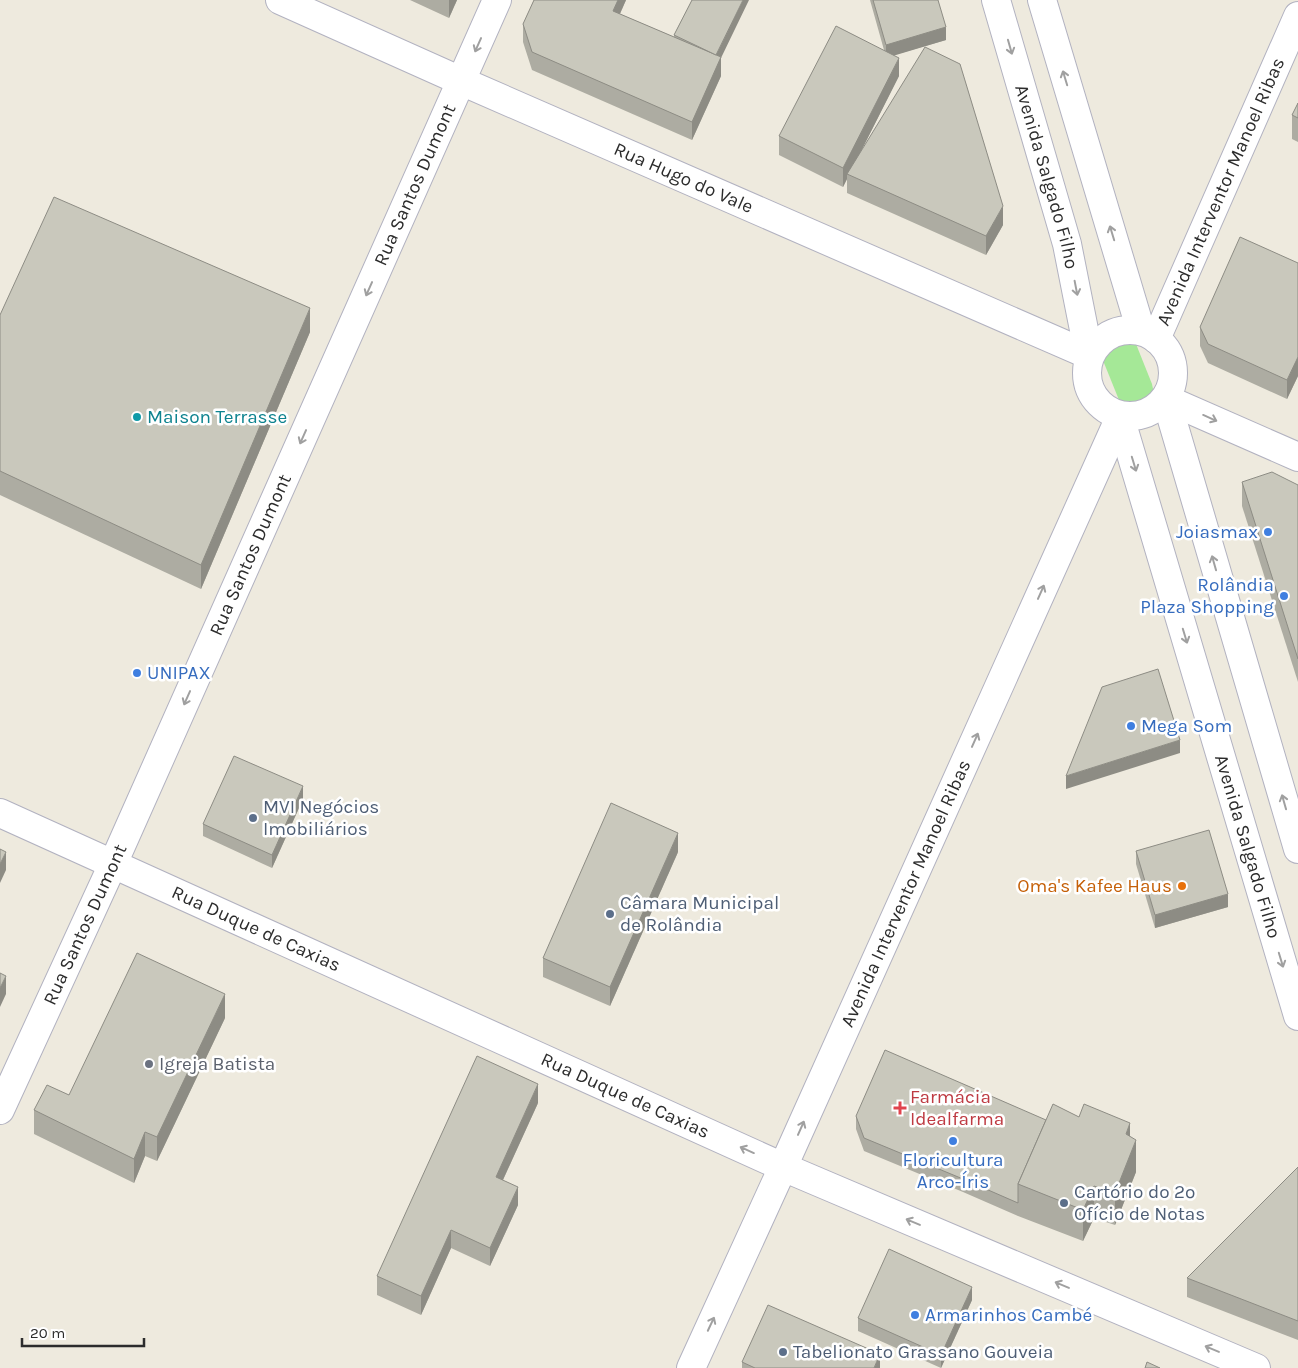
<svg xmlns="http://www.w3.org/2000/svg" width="1298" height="1368" font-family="Karla,sans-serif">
	<rect width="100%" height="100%" fill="#eeeade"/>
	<!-- green -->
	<path fill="#a5e897" d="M1122,337L1129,338L1136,344L1152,384L1154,394L1149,402L1142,406L1134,408L1125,407L1119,400L1102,358C1104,345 1110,341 1122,337Z"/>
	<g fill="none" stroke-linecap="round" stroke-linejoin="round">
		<defs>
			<g id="street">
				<path id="s1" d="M280,0L461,81L1089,355"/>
				<path id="s2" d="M996,0L1067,244L1089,355"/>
				<path d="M1042,0L1141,331"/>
				<path d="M1166,399L1298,457"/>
				<path id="s3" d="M0,813L783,1167L1256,1368"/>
				<path id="s4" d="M0,1110L113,864L497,0"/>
			</g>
			<g id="secondary">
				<circle cx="1130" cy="373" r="43"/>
				<path id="s5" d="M1156,339L1298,16"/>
				<path d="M1166,399L1298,849"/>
				<path id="s6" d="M1120,417L1298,1016"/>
				<path id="s7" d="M691,1368L783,1167L1120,417"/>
			</g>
		</defs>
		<!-- street casing -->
		<use href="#street" stroke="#b2b2c0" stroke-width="30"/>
		<!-- secondary casing -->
		<use href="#secondary" stroke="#b2b2c0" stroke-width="30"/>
		<!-- street -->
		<use href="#street" stroke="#fff" stroke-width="28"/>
		<!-- secondary -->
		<use href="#secondary" stroke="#fff" stroke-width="28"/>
	</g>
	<!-- wall -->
	<g fill="#adaca2">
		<path d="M410,0H457L449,18Z"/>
		<path d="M534,0H626L620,14L674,37V35L692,0L721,58V76L692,140L532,70L523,42V24Z"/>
		<path d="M870,0H938L946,40L894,55L899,76L859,155L1003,225L986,255L847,193V179L843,187L779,155V136L884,50Z"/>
		<path d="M1298,103V142L1292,139V115Z"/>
		<path d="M1298,263V376L1287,399L1208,363L1200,346V327Z"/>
		<path d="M0,315L310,332L201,589L0,495Z"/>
		<path d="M1242,482L1298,485V682L1242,506Z"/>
		<path d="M303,799L272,868L203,836V824Z"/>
		<path d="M1136,851L1228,907L1155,928L1136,864Z"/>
		<path d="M678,852L610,1006L543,977V958Z"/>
		<path d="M225,1018L157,1161L145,1156L134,1183L34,1134V1110L69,1095Z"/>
		<path d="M538,1103L503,1180L518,1205L490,1266L451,1248L421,1315L377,1295V1276Z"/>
		<path d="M856,1116L1046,1120L1079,1117L1130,1136L1136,1172L1115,1225L1094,1218L1083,1241L1018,1216L963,1192L864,1151L856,1129Z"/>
		<path d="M1298,1167V1340L1187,1297V1278Z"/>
		<path d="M972,1300L941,1368L858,1331V1318Z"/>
		<path d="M742,1362L880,1368H742Z"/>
	</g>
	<!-- shaded-wall -->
	<g fill="#8d8c84">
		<path d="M449,0H457L449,18Z"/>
		<path d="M618,0H626L613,29V11Z"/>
		<path d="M743,0H749L721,58V76L692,140V122L716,55Z"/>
		<path d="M946,27V40L886,58V45Z"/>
		<path d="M899,58V76L849,175L847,174V179L843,187V168Z"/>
		<path d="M1003,206V225L986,255V236Z"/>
		<path d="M310,308V332L201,589V565Z"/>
		<path d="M1298,357V376L1287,399V380Z"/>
		<path d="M1180,740V753L1066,789V776Z"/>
		<path d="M303,786V799L272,868V855Z"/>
		<path d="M678,833V852L610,1006V987Z"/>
		<path d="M6,852V870L0,883V864Z"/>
		<path d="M1228,894V907L1155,928V915Z"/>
		<path d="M6,976V994L0,1007V988Z"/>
		<path d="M225,994V1018L157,1161V1137Z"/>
		<path d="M538,1084V1103L496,1195V1177Z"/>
		<path d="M1130,1123V1155L1126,1134Z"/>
		<path d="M145,1132V1156L134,1183V1159Z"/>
		<path d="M1136,1140V1172L1115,1225V1193Z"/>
		<path d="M1094,1186V1218L1083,1241V1210Z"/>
		<path d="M518,1187V1205L490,1266V1248Z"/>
		<path d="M451,1230V1248L421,1315V1296Z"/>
		<path d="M972,1287V1300L941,1368V1355Z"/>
		<path d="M880,1354V1368H874Z"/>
	</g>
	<!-- building -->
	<g fill="#c9c8bc" stroke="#8d8c84">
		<path d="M534,0H618L613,11L721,57L692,122L532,52L523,24Z"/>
		<path d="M692,0H743L716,55L674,35Z"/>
		<path d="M873,0H938L946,27L886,45Z"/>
		<path d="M836,26L899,58L843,168L779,136Z"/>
		<path d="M925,47L960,64L1003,206L986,236L847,174Z"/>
		<path d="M1298,103V118L1292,115Z"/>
		<path d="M54,197L310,308L201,565L0,471V315Z"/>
		<path d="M1240,237L1298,263V357L1287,380L1208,344L1200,327Z"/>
		<path d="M1272,472L1298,485V659L1242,482Z"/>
		<path d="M1158,669L1180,740L1066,776L1102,687Z"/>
		<path d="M234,756L303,786L272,855L203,824Z"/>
		<path d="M611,803L678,833L610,987L543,958Z"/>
		<path d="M1209,830L1228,894L1155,915L1136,851Z"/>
		<path d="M0,849L6,852L0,864Z"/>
		<path d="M137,953L225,994L157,1137L145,1132L134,1159L34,1110L47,1085L69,1095Z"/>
		<path d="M0,973L6,976L0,988Z"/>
		<path d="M885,1050L1046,1120L1018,1184V1203L963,1179L864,1138L856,1116Z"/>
		<path d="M477,1056L538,1084L496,1177L518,1187L490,1248L451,1230L421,1296L377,1276Z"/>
		<path d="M1053,1104L1079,1117L1084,1104L1130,1123L1126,1134L1136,1140L1115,1193L1094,1186L1083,1210L1018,1184Z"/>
		<path d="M1298,1167V1321L1187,1278Z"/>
		<path d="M889,1249L972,1287L941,1355L858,1318Z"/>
		<path d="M768,1305L880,1354L874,1368H755L742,1362Z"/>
		<path d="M1147,1362L1160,1368H1145Z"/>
	</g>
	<!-- one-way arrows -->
	<defs><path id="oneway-shaft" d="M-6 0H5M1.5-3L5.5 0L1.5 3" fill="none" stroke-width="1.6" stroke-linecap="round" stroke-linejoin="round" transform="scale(1.25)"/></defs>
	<g stroke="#a0a0a0">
		<use href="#oneway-shaft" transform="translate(478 45) rotate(114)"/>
		<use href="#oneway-shaft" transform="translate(1010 47) rotate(74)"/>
		<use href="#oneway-shaft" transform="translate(1065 78) rotate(-107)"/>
		<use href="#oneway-shaft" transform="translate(1112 233) rotate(-107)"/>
		<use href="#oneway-shaft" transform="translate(1076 288) rotate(79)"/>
		<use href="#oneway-shaft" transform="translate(369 289) rotate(114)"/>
		<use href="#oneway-shaft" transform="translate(1210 418) rotate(24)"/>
		<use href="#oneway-shaft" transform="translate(303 437) rotate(114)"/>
		<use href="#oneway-shaft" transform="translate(1134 464) rotate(73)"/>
		<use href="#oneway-shaft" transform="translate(1214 563) rotate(-106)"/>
		<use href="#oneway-shaft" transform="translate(1041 592) rotate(-66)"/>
		<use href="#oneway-shaft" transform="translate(1185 636) rotate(73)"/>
		<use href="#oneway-shaft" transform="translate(187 698) rotate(114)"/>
		<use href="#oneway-shaft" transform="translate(975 740) rotate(-66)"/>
		<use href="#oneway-shaft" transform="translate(1284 802) rotate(-106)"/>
		<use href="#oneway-shaft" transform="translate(1281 960) rotate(73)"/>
		<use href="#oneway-shaft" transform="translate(801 1128) rotate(-66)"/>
		<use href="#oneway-shaft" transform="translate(747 1150) rotate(-156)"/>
		<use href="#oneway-shaft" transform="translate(913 1222) rotate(-157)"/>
		<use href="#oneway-shaft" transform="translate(1062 1285) rotate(-157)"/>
		<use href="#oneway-shaft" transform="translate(711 1324) rotate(-65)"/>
		<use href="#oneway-shaft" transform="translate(1212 1349) rotate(-157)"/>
	</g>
	<!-- markers -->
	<circle fill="#0f9aa8" stroke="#fff" stroke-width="2" cx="137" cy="417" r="5"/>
	<g fill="#3f7fe0" stroke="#fff" stroke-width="2">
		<circle cx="1268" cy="532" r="5"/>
		<circle cx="1284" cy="596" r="5"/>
		<circle cx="137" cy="673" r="5"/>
		<circle cx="1131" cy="726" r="5"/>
		<circle cx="953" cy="1141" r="5"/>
		<circle cx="915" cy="1315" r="5"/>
	</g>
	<g fill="#5c6f8a" stroke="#fff" stroke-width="2">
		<circle cx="253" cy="818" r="5"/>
		<circle cx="610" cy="914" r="5"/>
		<circle cx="1064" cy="1203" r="5"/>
		<circle cx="783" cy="1352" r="5"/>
	</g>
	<circle fill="#e8710a" stroke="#fff" stroke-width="2" cx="1182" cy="886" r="5"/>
	<circle fill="#6b7280" stroke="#fff" stroke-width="2" cx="149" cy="1064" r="5"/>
	<path fill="#e0444e" stroke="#fff" stroke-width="2" d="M897.5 1100.5h5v5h5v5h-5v5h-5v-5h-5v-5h5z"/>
	<g text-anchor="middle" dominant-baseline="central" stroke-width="5" stroke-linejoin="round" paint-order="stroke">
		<!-- street labels -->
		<g font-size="19" fill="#2c2c2c" stroke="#fff">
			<text stroke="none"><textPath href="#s2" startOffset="184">Avenida Salgado Filho</textPath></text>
			<text stroke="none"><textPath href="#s1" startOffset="441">Rua Hugo do Vale</textPath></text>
			<text stroke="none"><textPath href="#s4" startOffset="1014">Rua Santos Dumont</textPath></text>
			<text stroke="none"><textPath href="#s5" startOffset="161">Avenida Interventor Manoel Ribas</textPath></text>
			<text stroke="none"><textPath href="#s4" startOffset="609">Rua Santos Dumont</textPath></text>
			<text stroke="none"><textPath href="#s6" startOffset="448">Avenida Salgado Filho</textPath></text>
			<text stroke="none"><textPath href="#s7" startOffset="521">Avenida Interventor Manoel Ribas</textPath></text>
			<text stroke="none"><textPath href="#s4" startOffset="204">Rua Santos Dumont</textPath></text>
			<text stroke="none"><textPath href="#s3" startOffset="281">Rua Duque de Caxias</textPath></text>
			<text stroke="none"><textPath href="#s3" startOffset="686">Rua Duque de Caxias</textPath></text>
		</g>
		<!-- culture labels -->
		<g font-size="19" fill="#0d838f" stroke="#fff" text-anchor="start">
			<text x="147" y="417">Maison Terrasse</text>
		</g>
		<!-- shop labels -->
		<g font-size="19" fill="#366cbe" stroke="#fff" text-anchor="start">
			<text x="1258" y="532" text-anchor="end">Joiasmax</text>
			<text x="1274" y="585" text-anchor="end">Rolândia<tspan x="1274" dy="22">Plaza Shopping</tspan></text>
			<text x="147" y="673">UNIPAX</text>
			<text x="1141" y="726">Mega Som</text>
			<text x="953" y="1160" text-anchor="middle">Floricultura<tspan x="953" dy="22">Arco-Íris</tspan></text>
			<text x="925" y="1315">Armarinhos Cambé</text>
		</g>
		<!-- service labels -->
		<g font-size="19" fill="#4e5e75" stroke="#fff" text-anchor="start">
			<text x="263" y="807">MVI Negócios<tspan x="263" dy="22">Imobiliários</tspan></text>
			<text x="620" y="903">Câmara Municipal<tspan x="620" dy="22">de Rolândia</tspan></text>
			<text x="1074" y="1192">Cartório do 2º<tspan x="1074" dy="22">Ofício de Notas</tspan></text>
			<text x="793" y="1352">Tabelionato Grassano Gouveia</text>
		</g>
		<!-- food labels -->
		<g font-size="19" fill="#c56008" stroke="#fff" text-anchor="end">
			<text x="1172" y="886">Oma's Kafee Haus</text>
		</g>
		<!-- worship labels -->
		<g font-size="19" fill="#5b616d" stroke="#fff" text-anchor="start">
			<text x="159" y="1064">Igreja Batista</text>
		</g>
		<!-- health labels -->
		<g font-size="19" fill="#be3a42" stroke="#fff" text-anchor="start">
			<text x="910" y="1097">Farmácia<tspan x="910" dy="22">Idealfarma</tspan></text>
		</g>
	</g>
	<!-- scale -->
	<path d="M22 1338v8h122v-8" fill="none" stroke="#2c2c2c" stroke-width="2.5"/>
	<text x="30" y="1338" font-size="15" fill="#2c2c2c" stroke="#ffffff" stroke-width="4" paint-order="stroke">20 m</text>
</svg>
